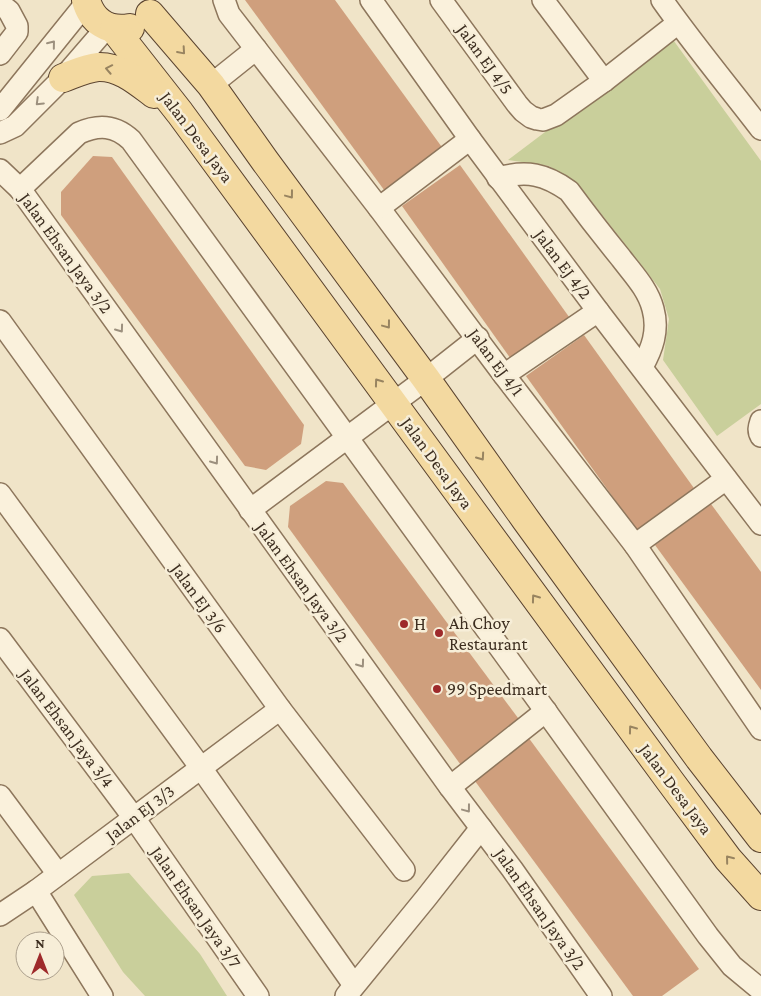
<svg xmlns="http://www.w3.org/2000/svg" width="761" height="996" font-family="'Crimson Pro',serif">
	<rect width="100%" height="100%" fill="#f0e4c8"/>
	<!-- green -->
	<g fill="#c9cf9b">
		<path d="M671,37L761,161V404L717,436L663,360L669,319L660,289L578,184L549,166L508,160Z"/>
		<path d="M129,873L200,954L227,996H145L123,972L74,895L92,876Z"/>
	</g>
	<!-- building -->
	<g fill="#cf9f7d">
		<path d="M245,0H335L444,150L387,194Z"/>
		<path d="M93,156L112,157L304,425L301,444L266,470L245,466L61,215V192Z"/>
		<path d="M460,165L572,321L513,362L402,206Z"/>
		<path d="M584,335L696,491L638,532L526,376Z"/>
		<path d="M326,481L343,483L521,722L463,768L288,527L290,506Z"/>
		<path d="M711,504L761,572V690L655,545Z"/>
		<path d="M528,737L699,969L662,996H633L472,777Z"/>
	</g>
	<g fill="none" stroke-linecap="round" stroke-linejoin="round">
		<defs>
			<g id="minor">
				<path d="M224,0L229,14L256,49L379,208L504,375L635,545L761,729"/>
				<path d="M371,0L470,139L598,311L761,524"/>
				<path d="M441,0L517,104L523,111L531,117L537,119L543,120L556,115L604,81L678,23"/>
				<path d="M543,0L604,81"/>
				<path d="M662,0C693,44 728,86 761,129"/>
				<path d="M0,4L9,11L17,26V32L0,54"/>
				<path d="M211,85L256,49"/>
				<path d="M0,110L87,2"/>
				<path d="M0,133L15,126L63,78L107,27"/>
				<path d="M0,170L20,189L450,787L512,869L601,996"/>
				<path d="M498,178C527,170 545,174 569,191C586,214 603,236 621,258C633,274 648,289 653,309C659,331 652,349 642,367"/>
				<path d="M20,189L79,133C99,124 115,125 131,140L511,663L708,936L732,966L761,990"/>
				<path d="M379,208L470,139"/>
				<path d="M0,321L280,709L404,870"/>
				<path d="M504,375L598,311"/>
				<path d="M761,421C759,427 758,431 761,436"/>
				<path d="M0,494L201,768L354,985"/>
				<path d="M250,510L426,379L478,338"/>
				<path d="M635,545L726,479"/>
				<path d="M0,639L134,818L258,996"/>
				<path d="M450,787L546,711"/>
				<path d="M0,796L58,874"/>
				<path d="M36,891L102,996"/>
				<path d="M0,915L36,891L280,709"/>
				<path d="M346,996L426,898L481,828"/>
			</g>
			<g id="major">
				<path d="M86,0C92,22 108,32 130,28"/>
				<path d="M150,14L211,85L265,161L426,379L526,520L699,758L761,838"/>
				<path d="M114,29L180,113L670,781L728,859L761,896"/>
				<path d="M63,78C74,74 86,68 98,67C120,66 138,82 154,94"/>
			</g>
		</defs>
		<!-- minor casing -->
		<use href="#minor" stroke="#8d765c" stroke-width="24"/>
		<!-- major casing -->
		<use href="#major" stroke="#5b4430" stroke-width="30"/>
		<!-- minor -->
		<use href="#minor" stroke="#faf1dc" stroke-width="21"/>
		<!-- major -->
		<use href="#major" stroke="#f3d9a0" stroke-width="28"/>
	</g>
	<!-- one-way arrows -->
	<defs><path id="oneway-chevron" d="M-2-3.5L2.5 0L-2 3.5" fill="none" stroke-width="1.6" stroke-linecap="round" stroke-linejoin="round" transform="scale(1.25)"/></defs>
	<g stroke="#9c907e">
		<use href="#oneway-chevron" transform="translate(52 44) rotate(-51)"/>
		<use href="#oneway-chevron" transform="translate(39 102) rotate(136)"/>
		<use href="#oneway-chevron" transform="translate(120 329) rotate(54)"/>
		<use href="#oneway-chevron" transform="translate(215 461) rotate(54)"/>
		<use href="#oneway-chevron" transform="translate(361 664) rotate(54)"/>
		<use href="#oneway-chevron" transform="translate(467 809) rotate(53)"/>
	</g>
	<g stroke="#988460">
		<use href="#oneway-chevron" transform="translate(182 51) rotate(49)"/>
		<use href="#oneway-chevron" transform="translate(109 69) rotate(-169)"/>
		<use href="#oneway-chevron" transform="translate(290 195) rotate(53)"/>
		<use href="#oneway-chevron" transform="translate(387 325) rotate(53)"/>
		<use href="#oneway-chevron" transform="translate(378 382) rotate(-126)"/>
		<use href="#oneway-chevron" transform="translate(481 457) rotate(55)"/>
		<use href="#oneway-chevron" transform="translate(535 598) rotate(-126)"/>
		<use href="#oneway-chevron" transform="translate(632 729) rotate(-126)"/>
		<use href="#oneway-chevron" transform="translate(729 859) rotate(-129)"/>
	</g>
	<!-- markers -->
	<g fill="#9e2a2b" stroke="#f7eed8" stroke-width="2">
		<circle cx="404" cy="624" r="5"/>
		<circle cx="439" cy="633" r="5"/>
		<circle cx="437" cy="689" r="5"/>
	</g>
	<g text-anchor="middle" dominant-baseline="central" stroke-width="5" stroke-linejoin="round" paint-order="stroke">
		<!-- street labels -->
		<g font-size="18" fill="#3d2e20" stroke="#f7eed8">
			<text transform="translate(485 59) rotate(54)">Jalan EJ 4/5</text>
			<text transform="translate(197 137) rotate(53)">Jalan Desa Jaya</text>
			<text transform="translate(66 253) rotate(54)">Jalan Ehsan Jaya 3/2</text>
			<text transform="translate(563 264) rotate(53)">Jalan EJ 4/2</text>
			<text transform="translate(496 362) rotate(53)">Jalan EJ 4/1</text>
			<text transform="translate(437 463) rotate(54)">Jalan Desa Jaya</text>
			<text transform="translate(302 582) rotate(54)">Jalan Ehsan Jaya 3/2</text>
			<text transform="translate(199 598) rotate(54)">Jalan EJ 3/6</text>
			<text transform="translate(67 728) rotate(53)">Jalan Ehsan Jaya 3/4</text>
			<text transform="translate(676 789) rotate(53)">Jalan Desa Jaya</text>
			<text transform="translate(140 813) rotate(-37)">Jalan EJ 3/3</text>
			<text transform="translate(196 907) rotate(55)">Jalan Ehsan Jaya 3/7</text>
			<text transform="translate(540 909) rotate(55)">Jalan Ehsan Jaya 3/2</text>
		</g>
		<!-- poi labels -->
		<g font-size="18" fill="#3d2e20" stroke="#f7eed8" text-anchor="start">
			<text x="449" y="623">Ah Choy<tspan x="449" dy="21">Restaurant</tspan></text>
			<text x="414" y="624">H</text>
			<text x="447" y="689">99 Speedmart</text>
		</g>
	</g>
	<!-- north arrow -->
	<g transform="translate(40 956)"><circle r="24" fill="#f7eed8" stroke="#ada18e"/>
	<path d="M0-4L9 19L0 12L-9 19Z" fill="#9e2a2b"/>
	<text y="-8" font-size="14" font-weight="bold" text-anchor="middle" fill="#3d2e20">N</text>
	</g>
</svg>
